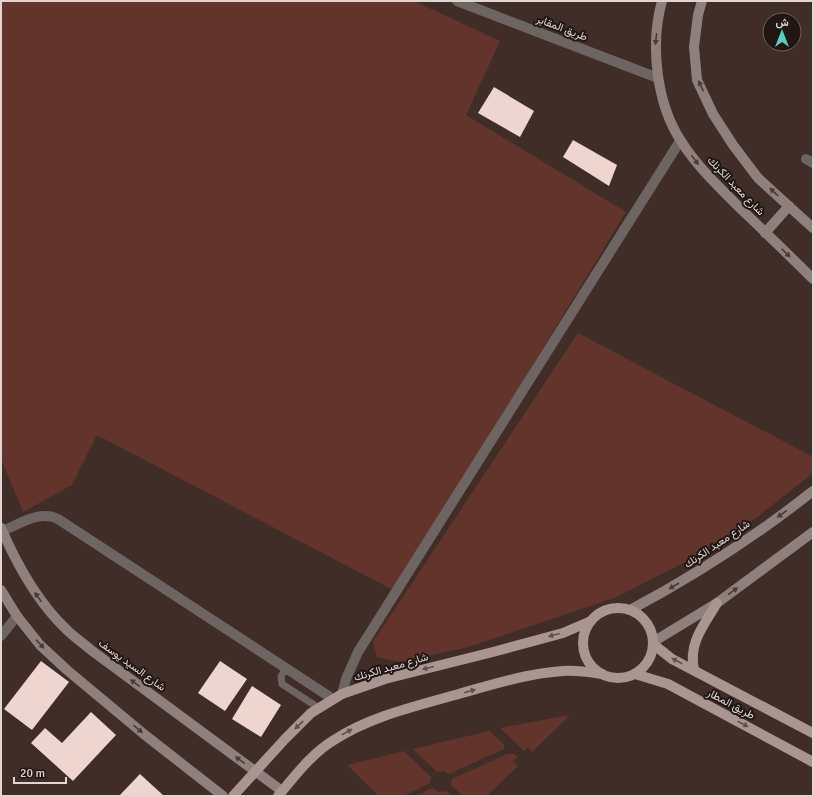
<svg xmlns="http://www.w3.org/2000/svg" width="814" height="797" font-family="Signika,Vazirmatn,sans-serif">
	<rect width="100%" height="100%" fill="#402d28"/>
	<!-- green -->
	<g fill="#63342b">
		<path d="M1,1H414L500,41L466,115L626,212L395,591L97,435L72,485L23,512L1,459Z"/>
		<path d="M578,333L813,457V473L756,518L691,559L617,597L469,647L399,662L377,657L373,642Z"/>
		<path d="M570,715L532,752L528,747L524,751L500,728Z"/>
		<path d="M489,731L504,744V749L449,774L444,771L437,772L413,749Z"/>
		<path d="M404,751L431,777L430,783L403,796H379L347,765Z"/>
		<path d="M507,754H514L518,757L513,761L518,766L487,796H463L451,785L452,779Z"/>
		<path d="M432,788L439,792L446,791L452,796H415Z"/>
	</g>
	<!-- building -->
	<g fill="#efd5d0">
		<path d="M494,87L534,111L520,137L478,113Z"/>
		<path d="M573,140L617,165L609,186L563,157Z"/>
		<path d="M41,661L69,682L32,730L4,709Z"/>
		<path d="M220,661L247,679L225,711L198,693Z"/>
		<path d="M252,686L281,705L261,737L232,719Z"/>
		<path d="M91,712L116,735L73,781L31,743L45,728L62,743Z"/>
		<path d="M140,774L164,796H119Z"/>
	</g>
	<g fill="none" stroke-linecap="round" stroke-linejoin="round">
		<!-- lane -->
		<path stroke="#6e6462" stroke-width="7" d="M286,669L281,676L282,684L319,708"/>
		<!-- street -->
		<g stroke="#6e6462" stroke-width="10">
			<path d="M457,1L658,78"/>
			<path d="M806,159L813,163"/>
			<path d="M2,531C20,524 39,510 58,519L333,699"/>
			<path d="M1,636L17,616"/>
			<path d="M342,694L346,679L358,652L680,141"/>
		</g>
		<!-- secondary -->
		<g stroke="#90807d" stroke-width="10">
			<path d="M662,1C650,44 656,103 681,141C698,168 721,189 743,211C767,234 790,256 813,279"/>
			<path d="M702,1L698,15L694,47L697,80L713,114L733,145L758,178L813,228"/>
			<path d="M765,233L789,206"/>
			<path d="M1,528C17,565 37,602 67,630C74,637 83,643 91,650L282,791"/>
			<path d="M1,590L17,616L40,645L67,670L145,735L223,796"/>
			<path d="M630,610C694,576 756,536 813,491"/>
			<path d="M653,642L717,603L813,532"/>
		</g>
		<!-- primary -->
		<g stroke="#aa9591" stroke-width="10">
			<circle cx="618" cy="643" r="35"/>
			<path d="M653,644L672,659L813,733"/>
			<path d="M694,670C688,643 704,625 717,603"/>
			<path d="M635,674L668,684L813,762"/>
			<path d="M233,796L285,739L311,713L342,694L385,679L493,652L563,633L591,621"/>
			<path d="M278,796C295,776 311,754 334,740C373,715 418,706 462,693C494,684 530,673 563,671C576,670 589,672 602,674"/>
		</g>
	</g>
	<!-- one-way arrows -->
	<defs><path id="oneway-solid" d="M-6-.8H1V-3.2L6.5 0L1 3.2V.8H-6Z"/></defs>
	<g fill="#473c39">
		<use href="#oneway-solid" transform="translate(656 39) rotate(96)"/>
		<use href="#oneway-solid" transform="translate(701 86) rotate(-115)"/>
		<use href="#oneway-solid" transform="translate(695 160) rotate(53)"/>
		<use href="#oneway-solid" transform="translate(774 192) rotate(-137)"/>
		<use href="#oneway-solid" transform="translate(786 253) rotate(44)"/>
		<use href="#oneway-solid" transform="translate(782 514) rotate(144)"/>
		<use href="#oneway-solid" transform="translate(674 586) rotate(150)"/>
		<use href="#oneway-solid" transform="translate(733 591) rotate(-36)"/>
		<use href="#oneway-solid" transform="translate(38 597) rotate(-125)"/>
		<use href="#oneway-solid" transform="translate(40 644) rotate(47)"/>
		<use href="#oneway-solid" transform="translate(135 683) rotate(-144)"/>
		<use href="#oneway-solid" transform="translate(138 729) rotate(40)"/>
		<use href="#oneway-solid" transform="translate(240 760) rotate(-144)"/>
	</g>
	<g fill="#5e504d">
		<use href="#oneway-solid" transform="translate(554 635) rotate(165)"/>
		<use href="#oneway-solid" transform="translate(677 661) rotate(-152)"/>
		<use href="#oneway-solid" transform="translate(428 668) rotate(166)"/>
		<use href="#oneway-solid" transform="translate(470 691) rotate(-16)"/>
		<use href="#oneway-solid" transform="translate(743 724) rotate(28)"/>
		<use href="#oneway-solid" transform="translate(299 725) rotate(136)"/>
		<use href="#oneway-solid" transform="translate(347 732) rotate(-29)"/>
	</g>
	<g text-anchor="middle" dominant-baseline="central" stroke-width="4" stroke-linejoin="round" paint-order="stroke">
		<!-- street labels -->
		<g font-size="11" fill="#e1d5d2" stroke="#201715">
			<text transform="translate(562 28) rotate(21)">طريق المقابر</text>
			<text transform="translate(736 186) rotate(46)">شارع معبد الكرنك</text>
			<text transform="translate(717 544) rotate(-34)">شارع معبد الكرنك</text>
			<text transform="translate(132 665) rotate(36)">شارع السيد يوسف</text>
			<text transform="translate(391 667) rotate(-16)">شارع معبد الكرنك</text>
			<text transform="translate(731 704) rotate(28)">طريق المطار</text>
		</g>
	</g>
	<!-- border -->
	<rect width="814" height="797" fill="none" stroke="#e1d5d2" stroke-width="4"/>
	<!-- north arrow -->
	<g transform="translate(782 32)"><circle r="19" fill="#201715" stroke="#6d6361"/>
	<path d="M0-3L7 15L0 10L-7 15Z" fill="#5acebd"/>
	<text y="-6" font-size="11" font-weight="bold" text-anchor="middle" fill="#e1d5d2">ش</text>
	</g>
	<!-- scale -->
	<path d="M14 777v6h52v-6" fill="none" stroke="#e1d5d2" stroke-width="2"/>
	<text x="20" y="777" font-size="12" fill="#e1d5d2" stroke="#201715" stroke-width="3" paint-order="stroke">20 m</text>
</svg>
